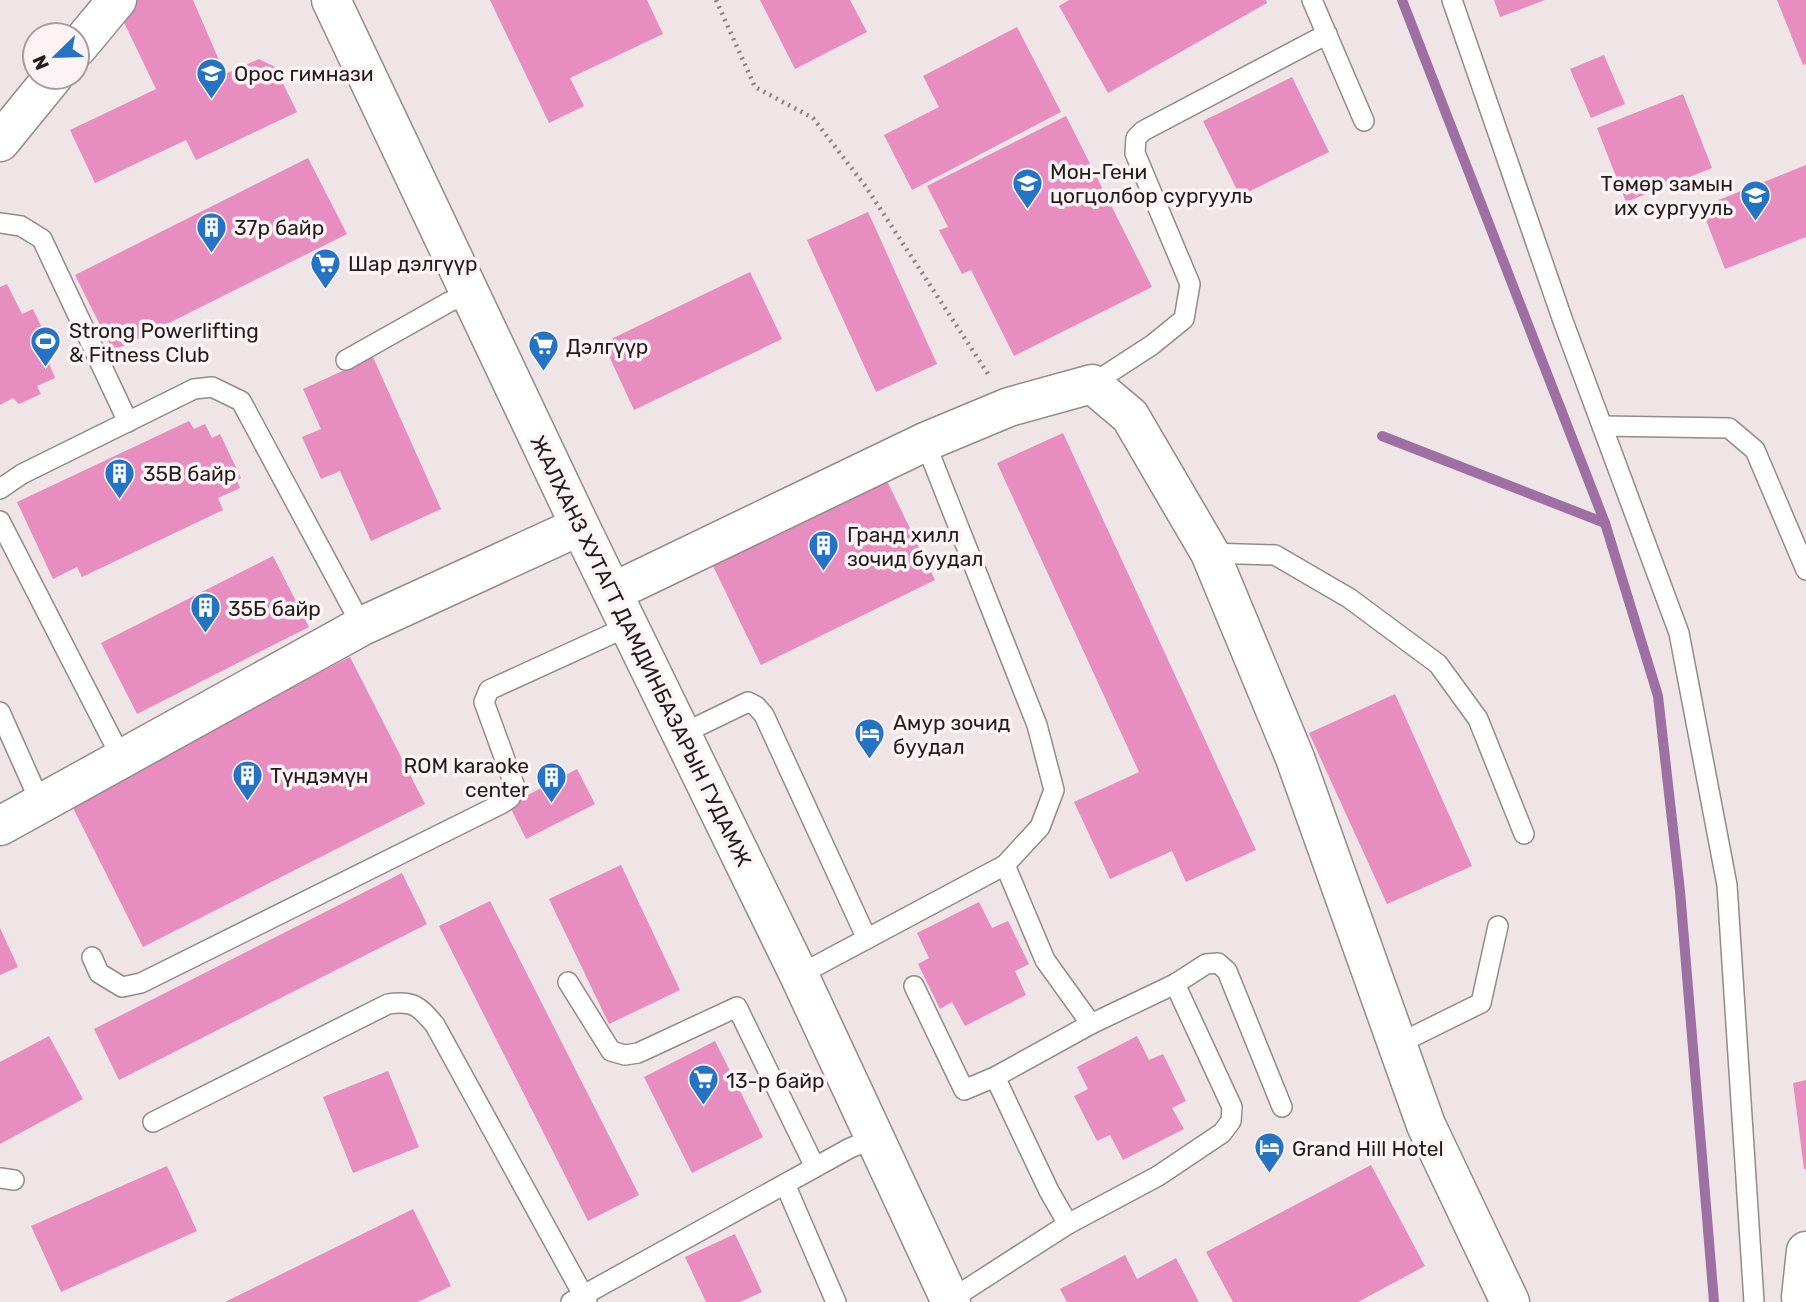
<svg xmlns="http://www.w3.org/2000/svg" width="1806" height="1302" font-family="Rubik,sans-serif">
	<rect width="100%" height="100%" fill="#efe5e7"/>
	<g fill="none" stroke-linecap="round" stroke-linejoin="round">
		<!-- stream -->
		<g stroke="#9e6fa3" stroke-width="10">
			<path d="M1402,0L1605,523L1658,696L1680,891L1714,1302"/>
			<path d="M1382,436L1605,523"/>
		</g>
	</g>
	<!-- building -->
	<g fill="#e78dbf">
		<path d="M126,0H193L225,74L259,59L275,67L297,112L196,160L186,140L95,183L70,130L156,89L119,12Z"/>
		<path d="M490,0H647L663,34L570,78L584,106L549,123Z"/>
		<path d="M760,0H850L867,32L795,69Z"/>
		<path d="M1069,0H1266L1267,3L1108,93L1059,6Z"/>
		<path d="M1494,0H1545L1500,17Z"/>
		<path d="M1777,0H1806V64L1803,65Z"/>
		<path d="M1017,27L1061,112L912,190L884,135L939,107L923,76Z"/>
		<path d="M1604,55L1625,104L1591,118L1570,69Z"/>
		<path d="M1292,77L1329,152L1240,196L1203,121Z"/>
		<path d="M1683,94L1712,168L1626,202L1597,128Z"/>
		<path d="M1066,116L1152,287L1014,356L971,270L962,274L939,230L948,227L927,186Z"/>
		<path d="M308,158L347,234L113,351L75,275Z"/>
		<path d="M1806,165V237L1725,269L1701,207Z"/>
		<path d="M868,212L937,364L876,392L807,240Z"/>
		<path d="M750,272L782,339L634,410L603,343Z"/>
		<path d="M7,284L22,314L33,309L54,354L48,361L55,378L37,386L41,394L19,404L13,398L0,405V287Z"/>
		<path d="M373,357L441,509L371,541L340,471L321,479L302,437L321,429L303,389Z"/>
		<path d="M189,421L194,429L205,424L212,438L220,434L241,478L237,480L240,488L218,498L223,510L82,577L77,567L53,579L17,502Z"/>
		<path d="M1063,433L1256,850L1186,882L1172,851L1110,879L1074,802L1139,772L997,463Z"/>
		<path d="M887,481L935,580L761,665L713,566Z"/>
		<path d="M273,556L309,627L137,714L101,643Z"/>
		<path d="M350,657L425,804L143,947L69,800Z"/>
		<path d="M1395,694L1472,866L1387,904L1309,733Z"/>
		<path d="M577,769L595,804L526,839L509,805Z"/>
		<path d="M621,865L680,990L609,1024L549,899Z"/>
		<path d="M402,873L427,924L119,1080L94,1029Z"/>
		<path d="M490,901L639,1195L588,1221L439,926Z"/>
		<path d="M979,902L992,928L1008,921L1029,964L1015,971L1026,995L965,1026L952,1002L940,1009L918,964L929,958L917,933Z"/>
		<path d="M0,928L18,967L0,975Z"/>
		<path d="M49,1036L83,1099L0,1144V1062Z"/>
		<path d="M1137,1036L1149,1060L1163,1054L1186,1101L1172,1108L1184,1129L1123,1160L1110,1135L1097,1141L1074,1096L1088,1089L1077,1067Z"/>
		<path d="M715,1041L763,1137L692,1173L644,1077Z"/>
		<path d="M388,1071L419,1147L353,1173L323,1097Z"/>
		<path d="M1806,1080V1169H1804L1793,1083Z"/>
		<path d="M1371,1165L1425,1266L1358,1302H1233L1206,1252Z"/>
		<path d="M167,1166L197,1231L61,1292L31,1226Z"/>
		<path d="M413,1209L451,1286L418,1302H225Z"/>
		<path d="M735,1234L762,1292L740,1302H706L685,1257Z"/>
		<path d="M1125,1255L1137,1279L1176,1258L1199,1302H1067L1060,1289Z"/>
	</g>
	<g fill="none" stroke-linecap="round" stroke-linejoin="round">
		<defs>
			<g id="service">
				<path d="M1312,0L1364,121"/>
				<path d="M1452,0L1563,321L1679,633L1727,885L1754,1302"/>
				<path d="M0,223L21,226L42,239L128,422"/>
				<path d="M346,360L449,302L469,294"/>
				<path d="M1092,384L1152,345L1184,319L1190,284L1135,153L1136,138L1143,131L1327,34"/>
				<path d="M1602,426L1729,428L1755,450L1806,570"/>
				<path d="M0,489L22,474L194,389L212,387L241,401L362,626"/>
				<path d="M0,521L122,759"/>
				<path d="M1210,553L1275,555L1349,598L1438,664L1478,719L1524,834"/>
				<path d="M0,712L41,804"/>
				<path d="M682,734L748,702L756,706L764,715L867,939"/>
				<path d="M1005,865L1045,960L1091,1024"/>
				<path d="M92,957L99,973L122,987L141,983L501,804L510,798L515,787L484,702L489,690L629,626"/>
				<path d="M799,975L1005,865L1040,827L1054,790L1037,725L925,442"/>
				<path d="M568,982L611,1051L625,1055L638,1053L737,1007L815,1167"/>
				<path d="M914,986L964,1090L995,1077L1091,1024L1175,984L1206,964L1218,963L1227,971L1282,1107"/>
				<path d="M1398,1044L1481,1003L1498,926"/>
				<path d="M995,1077L1049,1191L1068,1224"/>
				<path d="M153,1122L388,1004C413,1000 419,1006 435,1025L587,1302"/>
				<path d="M0,1178L14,1180"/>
				<path d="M785,1184L836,1302"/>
				<path d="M950,1300L1068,1224L1158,1176L1222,1133L1231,1121L1232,1107L1175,984"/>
				<path d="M571,1302L850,1148L876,1138"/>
			</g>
			<g id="minor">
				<path d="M77,48L117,0"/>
				<path d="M0,142L53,77"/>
				<path d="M613,592L925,442L1009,407L1092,384L1130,416L1210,553L1295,758L1426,1125L1510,1302"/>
				<path d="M0,826L362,626L580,526"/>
				<path d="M1803,1302L1801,1297L1806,1251"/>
			</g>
			<path id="secondary" d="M331,0L580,526L799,975L951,1302"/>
		</defs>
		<!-- service casing -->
		<use href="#service" stroke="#938a8b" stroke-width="22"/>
		<!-- minor casing -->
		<use href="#minor" stroke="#938a8b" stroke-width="41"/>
		<!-- secondary casing -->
		<use href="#secondary" stroke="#938a8b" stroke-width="41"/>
		<!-- path -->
		<path stroke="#8b8385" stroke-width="4.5" stroke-dasharray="2 5" stroke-linecap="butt" d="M716,0L755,87L813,118L866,187L990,377"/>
		<!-- service -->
		<use href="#service" stroke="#fff" stroke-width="19"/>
		<!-- minor -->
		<use href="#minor" stroke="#fff" stroke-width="38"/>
		<!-- secondary -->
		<use href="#secondary" stroke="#fff" stroke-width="38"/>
	</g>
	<!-- icons -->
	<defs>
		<symbol id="school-pin" viewBox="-11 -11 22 30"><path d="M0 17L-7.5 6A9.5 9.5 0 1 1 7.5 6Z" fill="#2574c3" stroke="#fdf3f4"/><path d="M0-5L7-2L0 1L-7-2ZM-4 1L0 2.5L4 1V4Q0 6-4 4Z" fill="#fff"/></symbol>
		<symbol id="university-pin" viewBox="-11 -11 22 30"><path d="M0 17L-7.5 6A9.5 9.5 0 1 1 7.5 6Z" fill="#2574c3" stroke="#fdf3f4"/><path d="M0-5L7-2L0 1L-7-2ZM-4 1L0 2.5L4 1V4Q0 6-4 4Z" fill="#fff"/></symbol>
		<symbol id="building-pin" viewBox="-11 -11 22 30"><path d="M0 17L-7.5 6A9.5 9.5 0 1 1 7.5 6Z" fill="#2574c3" stroke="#fdf3f4"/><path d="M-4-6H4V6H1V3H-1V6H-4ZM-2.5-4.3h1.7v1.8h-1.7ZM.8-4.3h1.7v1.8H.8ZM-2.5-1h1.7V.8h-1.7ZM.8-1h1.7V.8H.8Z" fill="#fff"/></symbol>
		<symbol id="supermarket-pin" viewBox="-11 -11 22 30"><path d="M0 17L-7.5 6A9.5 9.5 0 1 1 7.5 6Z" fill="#2574c3" stroke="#fdf3f4"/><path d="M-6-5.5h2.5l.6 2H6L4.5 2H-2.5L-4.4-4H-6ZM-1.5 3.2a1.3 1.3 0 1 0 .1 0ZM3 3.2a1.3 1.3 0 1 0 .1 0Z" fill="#fff"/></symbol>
		<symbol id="stadium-pin" viewBox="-11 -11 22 30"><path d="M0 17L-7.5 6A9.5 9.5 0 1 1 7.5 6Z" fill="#2574c3" stroke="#fdf3f4"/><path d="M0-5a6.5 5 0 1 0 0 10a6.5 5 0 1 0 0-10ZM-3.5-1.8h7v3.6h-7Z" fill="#fff"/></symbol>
		<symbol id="hotel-pin" viewBox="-11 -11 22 30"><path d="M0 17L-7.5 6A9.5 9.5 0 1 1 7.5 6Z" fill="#2574c3" stroke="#fdf3f4"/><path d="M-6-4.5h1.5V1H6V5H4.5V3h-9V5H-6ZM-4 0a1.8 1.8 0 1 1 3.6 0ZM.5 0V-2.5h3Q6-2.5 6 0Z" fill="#fff"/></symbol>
	</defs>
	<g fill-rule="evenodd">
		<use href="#school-pin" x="194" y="56" width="35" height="47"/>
		<use href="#school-pin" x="1010" y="166" width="35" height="47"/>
		<use href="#university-pin" x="1738" y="178" width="35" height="47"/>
		<use href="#building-pin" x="194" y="210" width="35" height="47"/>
		<use href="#supermarket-pin" x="308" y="246" width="35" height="47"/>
		<use href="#stadium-pin" x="28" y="324" width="35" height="47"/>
		<use href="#supermarket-pin" x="526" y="328" width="35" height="47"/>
		<use href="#building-pin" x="102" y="456" width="35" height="47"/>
		<use href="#building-pin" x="806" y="528" width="35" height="47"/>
		<use href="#building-pin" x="188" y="590" width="35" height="47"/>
		<use href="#hotel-pin" x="852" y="716" width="35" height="47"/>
		<use href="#building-pin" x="230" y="758" width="35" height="47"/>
		<use href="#building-pin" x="534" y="760" width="35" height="47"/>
		<use href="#supermarket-pin" x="686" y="1062" width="35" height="47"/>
		<use href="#hotel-pin" x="1252" y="1130" width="35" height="47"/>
	</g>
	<g text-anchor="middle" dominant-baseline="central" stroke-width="7" stroke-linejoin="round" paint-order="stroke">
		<!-- poi labels -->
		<g font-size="21" fill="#211d1d" stroke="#fdf3f4" text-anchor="start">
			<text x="234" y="73">Орос гимнази</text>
			<text x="1050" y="171">Мон-Гени<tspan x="1050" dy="24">цогцолбор сургууль</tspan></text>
			<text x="1733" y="183" text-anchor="end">Төмөр замын<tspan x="1733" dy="24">их сургууль</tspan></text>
			<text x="234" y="227">37р байр</text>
			<text x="348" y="263">Шар дэлгүүр</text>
			<text x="69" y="330">Strong Powerlifting<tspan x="69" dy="24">&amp; Fitness Club</tspan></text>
			<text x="566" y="346">Дэлгүүр</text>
			<text x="143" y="473">35В байр</text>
			<text x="847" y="534">Гранд хилл<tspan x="847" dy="24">зочид буудал</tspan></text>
			<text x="228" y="608">35Б байр</text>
			<text x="893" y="722">Амур зочид<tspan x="893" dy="24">буудал</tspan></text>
			<text x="529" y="765" text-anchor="end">ROM karaoke<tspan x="529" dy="24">center</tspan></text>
			<text x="270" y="775">Түндэмүн</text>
			<text x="726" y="1080">13-р байр</text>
			<text x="1292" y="1148">Grand Hill Hotel</text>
		</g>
		<!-- street labels -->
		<g font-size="21" fill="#211d1d" stroke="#fdf3f4">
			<text transform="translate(641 651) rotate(64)">ЖАЛХАНЗ ХУТАГТ ДАМДИНБАЗАРЫН ГУДАМЖ</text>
		</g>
	</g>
	<!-- north arrow -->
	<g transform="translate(56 56) rotate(247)"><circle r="33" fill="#fdf3f4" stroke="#a59d9e" stroke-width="2"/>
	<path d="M0-5L12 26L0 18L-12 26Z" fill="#2574c3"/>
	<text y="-10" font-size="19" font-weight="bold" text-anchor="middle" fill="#211d1d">N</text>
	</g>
</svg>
